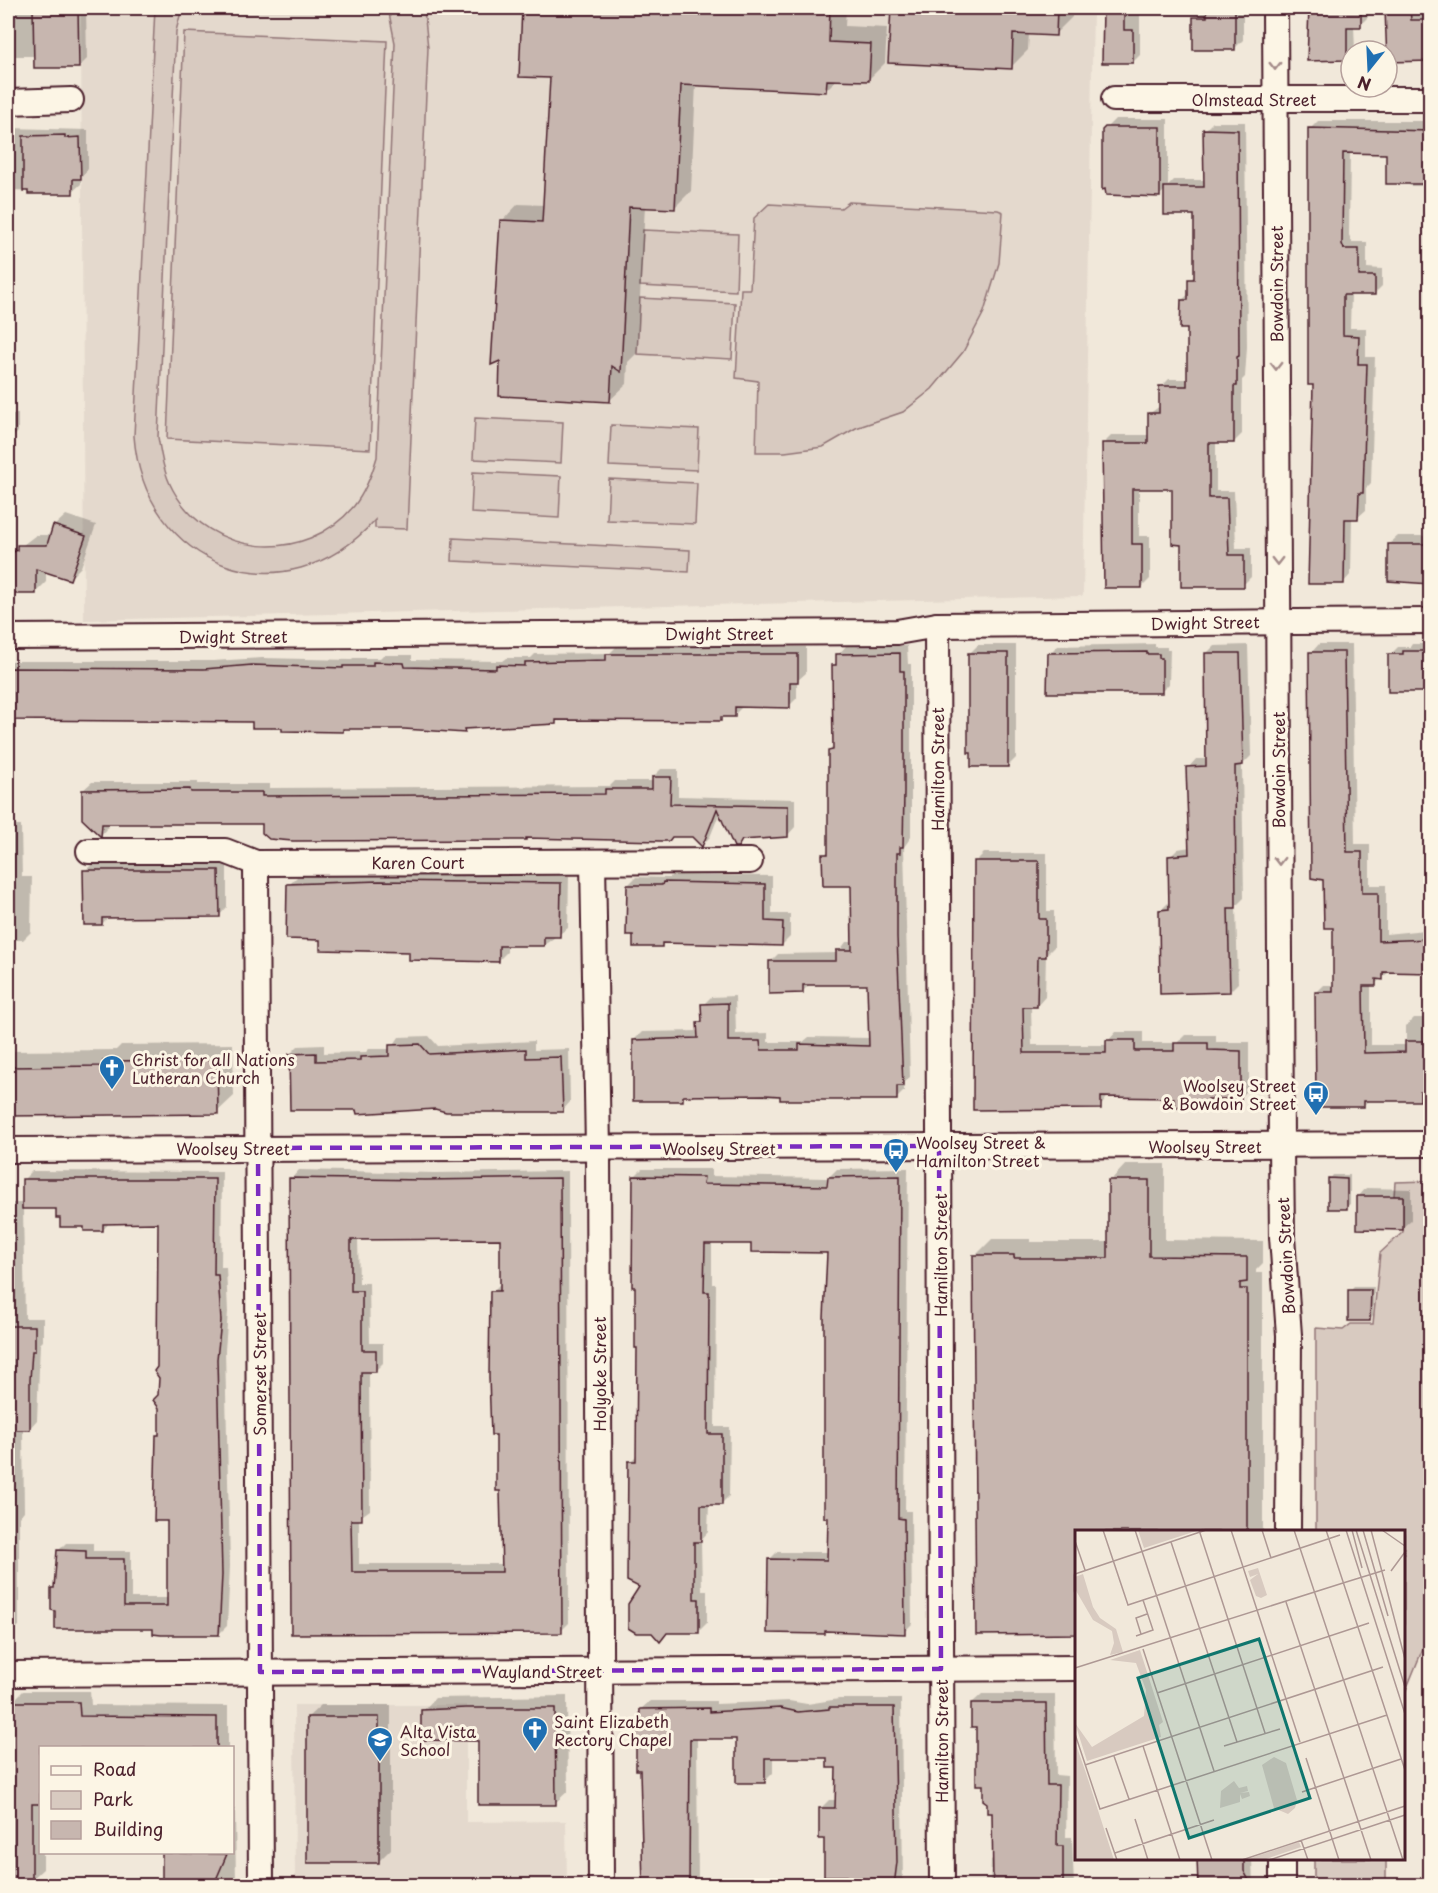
<svg xmlns="http://www.w3.org/2000/svg" width="1438" height="1893" font-family="'Playpen Sans',sans-serif">
	<rect width="100%" height="100%" fill="#f1e8da"/>
	<filter id="ink" filterUnits="userSpaceOnUse"><feTurbulence type="fractalNoise" baseFrequency=".0167" numOctaves="2"/><feDisplacementMap in="SourceGraphic" scale="12" xChannelSelector="R" yChannelSelector="G"/><feConvolveMatrix kernelMatrix="1 2 1 2 8 2 1 2 1" color-interpolation-filters="sRGB"/></filter>
	<g filter="url(#ink)">
		<!-- built -->
		<g fill="#e4d9cd">
			<path d="M81,8H1093L1083,596L84,620Z"/>
			<path d="M294,1705H466V1822L566,1821L567,1885H295Z"/>
		</g>
		<!-- green -->
		<g fill="#d8cac0" stroke="#917476" stroke-width="1.5">
			<path d="M155,8H182L176,31L158,437C161,455 164,474 173,490C210,558 305,565 354,506C365,492 372,474 377,457L395,43L388,8L424,9L428,48L407,529L375,528V520C285,621 144,567 134,436Z"/>
			<path d="M184,32L387,41L370,449L167,439Z"/>
			<path d="M849,202L998,210L1003,212L999,263L984,312L963,352L932,389L903,412L856,428L823,447L785,452H756L758,381L736,378L741,289H750L754,218L769,204L841,208Z"/>
			<path d="M643,230L738,234L736,291L640,286Z"/>
			<path d="M640,298L735,303L732,359L637,354Z"/>
			<path d="M475,418L563,422L561,463L473,459Z"/>
			<path d="M611,425L699,429L697,470L609,466Z"/>
			<path d="M473,472L561,476L559,518L471,513Z"/>
			<path d="M609,479L697,483L695,524L607,520Z"/>
			<path d="M453,538L690,550L689,572L452,561Z"/>
			<path d="M1430,1181V1631L1404,1695V1532H1316V1328L1343,1330L1351,1324H1373L1380,1253L1403,1232V1197L1394,1196L1395,1182Z"/>
			<rect x="1314" y="1859" width="72" height="26"/>
		</g>
		<!-- shadow -->
		<g fill="#0003" fill-rule="evenodd">
			<path d="M8,8H86L87,59L79,67L35,56H8Z"/>
			<path d="M524,8H846L845,26L887,28L885,63L868,80L837,79L826,90L696,84L691,191L674,208L645,206L637,353L628,362L627,384L610,400L502,221L518,204L545,205L551,77L521,76Z"/>
			<path d="M892,8H1072V17L1055,34L1029,33L1028,50L1011,67L890,61Z"/>
			<path d="M1103,8H1140V55L1133,62H1103Z"/>
			<path d="M1206,8H1243V40L1234,49L1195,18Z"/>
			<path d="M1308,8H1368V17L1360,25H1354L1355,51H1351L1346,59L1308,60Z"/>
			<path d="M1388,8H1418V13H1430V60L1386,9Z"/>
			<path d="M1115,119H1168V186L1174,180H1205V130L1213,122H1245L1247,347L1245,377L1242,380V434L1234,442H1216V491H1234L1236,548H1251V577L1243,585L1182,543L1174,488H1139V536H1150V579L1142,587L1104,443L1112,435H1149V414L1160,406L1161,387L1169,379H1189L1188,328L1182,300L1190,293V280L1196,274V214L1166,189L1160,195L1104,130Z"/>
			<path d="M1318,121H1430V186H1410L1388,152H1350L1349,235L1352,242H1367V268L1382,269V286L1374,294H1351L1350,328H1366V357H1375L1371,483L1366,488V510L1357,518H1352L1351,574L1343,583L1315,384L1310,129Z"/>
			<path d="M8,128L88,130V169L81,177V184L72,192L8,190Z"/>
			<path d="M8,346V414H18V432L10,440H8Z"/>
			<path d="M66,515L96,525L81,567L70,578L46,571V582L35,593H8V551H15L36,535H52L54,526Z"/>
			<path d="M1398,536H1430V581L1389,580V544Z"/>
			<path d="M1155,644V647H1167V650H1170L1169,684L1161,692L1049,654L1057,646Z"/>
			<path d="M1319,644H1352L1355,844H1370V885H1386V934L1425,930L1424,899L1430,893V971H1390L1375,984L1371,985V1045H1406V1026L1414,1018H1430V1099L1369,1100L1363,1106L1316,993L1324,985H1335L1334,927L1325,879L1311,653Z"/>
			<path d="M1412,644H1430V690L1390,655L1398,647H1410Z"/>
			<path d="M978,645H1016V758L1008,766L970,653Z"/>
			<path d="M1248,645L1251,756L1242,765L1244,898L1236,906L1238,983L1230,991L1161,910L1169,902L1170,857L1178,849L1190,847L1188,768L1196,759H1208L1206,654L1214,646Z"/>
			<path d="M846,646H907L908,664H911V837L904,847L910,1077L904,1082V1091L896,1099L687,1095L682,1099L634,1040L642,1032L699,1031V1022L703,1018V1005L711,997L735,996L736,1034L768,1033V1042H803L809,1037L870,1038L869,983L810,984L802,992L770,962L778,954L838,953L846,942H853L852,884L824,855L830,849L829,751L834,746V666L838,662V655Z"/>
			<path d="M616,647H806V673L797,681V698L789,706H743L734,715L724,716L720,719H558L555,722L468,727L464,731L346,727L342,731L283,727L254,720L23,719L15,721V826H21L22,877H32L31,932L23,940H8V661H213L262,658L351,660L353,658H380L383,655H412V660L502,661L506,658H531L535,654L610,653Z"/>
			<path d="M661,769H678V796L795,799V827L787,836L744,838L737,845L720,812L710,837L702,845L693,836L528,837L526,839L264,823L109,822L108,827L101,835L83,790L92,782H198V784H270V788L610,786L615,781H653V777Z"/>
			<path d="M984,853H1047V911H1054V947L1046,955L1045,997L1037,1006H1031L1032,1045H1108V1041L1116,1032H1143V1043H1177L1185,1035H1216V1042H1249V1089L1240,1098H1215L1208,1106L1176,1096L1109,1095L1100,1107L975,1108V862Z"/>
			<path d="M227,862V907L219,916H109L102,924L85,871L93,863Z"/>
			<path d="M388,874L569,876L568,928L544,945H507V952L499,960L321,939L289,885L297,877Z"/>
			<path d="M672,875L772,876V914H790V937L782,945L665,942L661,946L635,933L628,885L636,877L669,878Z"/>
			<path d="M429,1036L438,1046L534,1041V1050L569,1049L570,1102L562,1111L358,1108L290,1054L298,1046L324,1045V1053L366,1052L369,1049H391L399,1037Z"/>
			<path d="M233,1044L234,1096L217,1112L8,1115V1051L116,1050L121,1045Z"/>
			<path d="M1126,1164H1165V1240L1263,1241V1263L1256,1270V1273H1263V1532H1076L975,1256L992,1239H1030V1242H1109L1110,1181Z"/>
			<path d="M908,1168L905,1511H911L912,1624L904,1632L769,1560L777,1552H829V1251L753,1243H712V1284H716L715,1427H730L729,1496L721,1504H709L708,1532L701,1540L702,1591H707V1623L698,1632L669,1631L660,1640L641,1586L630,1462L638,1454L639,1346L634,1177L642,1169H711V1176L828,1178L837,1169Z"/>
			<path d="M299,1170L435,1173L568,1171L569,1623L561,1631L293,1632L291,1179ZM358,1238H501L500,1284L492,1292L503,1564H359V1518L370,1510L369,1371H375L383,1363V1343H370L369,1283H359Z"/>
			<path d="M32,1171L222,1172L221,1267H226L228,1312L225,1350L230,1566L227,1626L219,1634L155,1628L53,1589L56,1586L58,1551L66,1543H93V1551H131V1598H169L168,1519L158,1436L160,1433L159,1222H110L103,1230L62,1217L57,1208H23L25,1318H43V1341L40,1344L37,1420L29,1429L23,1428L24,1511L19,1517V1626L8,1634V1203H24V1179Z"/>
			<path d="M1333,1175H1350V1204L1346,1207L1330,1179Z"/>
			<path d="M1366,1188L1411,1189V1220L1402,1228L1358,1197Z"/>
			<path d="M1354,1287H1374L1373,1316L1370,1320L1350,1291Z"/>
			<path d="M23,1691H90L91,1705L228,1706V1748H40V1852H43V1869L31,1880L23,1881V1886H8V1810H11V1703Z"/>
			<path d="M982,1694H1055L1056,1775L1067,1776L1066,1837H1072L1074,1886H990L991,1860L994,1857V1811L972,1703Z"/>
			<path d="M567,1696L568,1791L555,1803L479,1739L423,1711L435,1698Z"/>
			<path d="M839,1699H901L903,1886H848V1874L825,1837L821,1808L829,1800H836L837,1767L828,1756H773V1773L765,1781L737,1738L697,1737L698,1886H643L642,1769L638,1728L640,1725L641,1709L650,1701H716V1704L789,1701L807,1704Z"/>
			<path d="M321,1705H391V1849L379,1861L308,1717Z"/>
			<path d="M232,1809H235L236,1886H163V1852H232Z"/>
			<path d="M1199,1858H1252L1253,1886H1199Z"/>
		</g>
		<!-- building -->
		<g fill="#c7b6af" stroke="#4a1f2b" stroke-width="1.5" fill-rule="evenodd">
			<path d="M33,8H78L79,68H34Z"/>
			<path d="M522,8H830L829,42L871,44L869,81L827,80L826,92L681,85L675,209L629,207L621,372L612,366L610,402L499,396L500,361L491,365L500,220L542,222L550,78L519,77Z"/>
			<path d="M891,8H1057L1056,36L1013,34L1012,69L888,63Z"/>
			<path d="M1103,8H1124V30H1133V63H1102Z"/>
			<path d="M1207,8H1235V50H1193V17H1207Z"/>
			<path d="M1309,8H1361V27H1347V60L1307,61Z"/>
			<path d="M1410,8L1411,20H1431V61L1387,62L1385,9Z"/>
			<path d="M1105,127H1160V197L1106,195L1105,189L1102,190V130Z"/>
			<path d="M1308,128L1431,131V184H1386V154L1343,153L1342,244L1344,249H1359V276H1375V295H1343V335L1359,336L1358,364H1367L1363,493H1359L1358,519H1345L1344,584H1308L1313,385H1308Z"/>
			<path d="M1203,129L1238,130L1239,356L1237,357V386H1234V443H1209V498H1227L1229,555H1244V587H1181V545L1172,544V489H1132V544H1142V588H1104L1102,443H1148V413H1159V386H1187V329H1180L1181,300H1188V279H1194V215H1164V187H1204Z"/>
			<path d="M65,135V138L80,137L81,179H73V194H28V191H23V136Z"/>
			<path d="M53,525L86,536L70,580L36,569V594H8V555L17,550V545H47Z"/>
			<path d="M1388,544H1431L1430,584L1388,581Z"/>
			<path d="M1403,651H1431V692H1388V654H1403Z"/>
			<path d="M1147,652V654H1159V658H1162V693H1047L1048,653Z"/>
			<path d="M1309,652H1344L1347,852H1362V893H1378V941L1431,939V973L1383,972V980L1376,979V986H1363L1364,1053L1405,1052V1041H1431V1092H1420V1101H1364V1107H1321V1100H1316L1315,992H1333V928H1324L1323,880L1311,878Z"/>
			<path d="M900,653V671H904V791L903,847H900V853H897V937L903,1086H897V1100H780V1096L765,1095L683,1096V1101H633V1040L698,1038L697,1022H702L701,1004L728,1003V1041H760L761,1050H799V1044L869,1046L867,985H803V993L769,994V961H836V950H852L851,886H823L822,854H828V751L833,750L832,665H836V654Z"/>
			<path d="M968,653H1008V767H971V753H968Z"/>
			<path d="M1205,653H1240L1243,765L1235,766L1236,908H1228L1230,992L1160,994L1159,910L1169,909L1168,856L1189,854L1186,767L1206,766Z"/>
			<path d="M606,654H798V682H790V708L735,707V717H721V721L556,720V724L464,729L465,733L404,729H343V732L282,731V728H252V722L8,720V668L204,669L252,665L343,668V666H373V662L404,663L405,667L496,669V665L525,666V662L606,660Z"/>
			<path d="M652,777H671L670,804L788,806V837L742,840L738,847H734L717,809L702,847L692,837H672L669,841H661L526,838V840L293,841L269,839L262,833V824H102L101,837L82,819V790L190,789L191,792H262V796L605,794V789H652Z"/>
			<path d="M974,861H1039V919H1046V957H1038L1037,1007H1023L1024,1053H1106V1040H1135V1051H1174V1043H1208V1050L1241,1051V1099H1208V1107H1174V1098L1101,1097V1109L973,1110Z"/>
			<path d="M83,870H219L220,917L102,918V925H84Z"/>
			<path d="M379,881L561,883L560,937H544V946H499V962L409,960V952L320,950V940L286,939L287,884Z"/>
			<path d="M663,882L765,884V921L783,922L782,946L662,943V947H633V935H626L627,885H662Z"/>
			<path d="M420,1044L429,1054L526,1049V1058L561,1057L563,1112H446L435,1109L357,1114L356,1110H290L289,1054L316,1053V1061L360,1060V1057L389,1056V1045Z"/>
			<path d="M217,1060L218,1114L8,1116V1067L103,1066V1061Z"/>
			<path d="M633,1176L704,1177L703,1184L827,1186L828,1177L900,1176L898,1518L904,1519L905,1634L825,1631V1634L767,1633L768,1559L827,1560L828,1518H824V1318L827,1253L751,1252V1244H705L704,1292H709L708,1434H722V1505H701V1542H694V1599H699V1633H667L660,1642L652,1633H636L628,1628V1604L639,1587L627,1581L628,1461H636L637,1348H635V1287H632Z"/>
			<path d="M289,1178L425,1180L560,1178L562,1633L291,1634ZM500,1239V1291H490L489,1377L491,1435H496V1491H500L502,1572H352L351,1520H362L361,1372H376V1350H362V1291H351V1240Z"/>
			<path d="M1328,1178L1347,1179V1209H1328Z"/>
			<path d="M22,1179H215L214,1275H218L221,1321L217,1359L222,1575L219,1635H161L153,1634V1629H55V1611L51,1610V1588H54L57,1550L86,1551V1559H124V1606H167V1521H154L156,1435H159V1408L153,1400L158,1395L159,1378L154,1371L157,1367L158,1223L103,1224V1231H84V1227H60V1218H56V1209H22Z"/>
			<path d="M1108,1180H1149V1256L1247,1257V1282L1240,1283V1289H1247V1532H1077V1634L976,1635L973,1255H1014V1258H1108Z"/>
			<path d="M1357,1196H1403V1230L1357,1229Z"/>
			<path d="M1348,1290H1371L1370,1321H1348Z"/>
			<path d="M8,1326H35V1351H32L30,1380V1430H8Z"/>
			<path d="M10,1702H79L80,1716L217,1717V1748H40V1804H32V1882H8Z"/>
			<path d="M971,1703H1046L1047,1785H1058L1057,1846H1063V1882L993,1884L992,1813H987V1803L983,1800V1785H976V1727H971Z"/>
			<path d="M829,1707H894L897,1862L894,1886H846V1876H824V1839H819V1808H835L836,1768H827V1758H765V1783H736V1739H690L689,1886H643L640,1770H636V1727H639L640,1709L709,1708V1712L780,1708L798,1712L829,1709Z"/>
			<path d="M466,1708H555L556,1805H478V1741L421,1740V1710Z"/>
			<rect x="307" y="1717" width="72" height="146"/>
			<path d="M162,1853L227,1854L215,1882L162,1881Z"/>
			<path d="M1197,1858H1244V1871L1252,1886H1198Z"/>
		</g>
		<g fill="none" stroke-linecap="round" stroke-linejoin="round">
			<defs>
				<g id="minor">
					<path d="M1275,8L1281,1146L1282,1237L1289,1335L1288,1532"/>
					<path d="M1114,99H1430"/>
					<path d="M8,102L71,100"/>
					<path d="M937,625L942,1886"/>
					<path d="M8,637L897,632L937,625L1430,621"/>
					<path d="M89,851H225L256,863L750,861"/>
					<path d="M593,862L598,1149L601,1886"/>
					<path d="M256,863L261,1886"/>
					<path d="M8,1150L1430,1144"/>
					<path d="M8,1674L1076,1668"/>
					<path d="M1282,1886V1858"/>
				</g>
			</defs>
			<!-- minor casing -->
			<use href="#minor" stroke="#4a1f2b" stroke-width="28"/>
			<!-- minor -->
			<use href="#minor" stroke="#fcf5e5" stroke-width="24"/>
		</g>
		<!-- one-way arrows -->
		<defs><path id="oneway-chevron" d="M-2-3.5L2.5 0L-2 3.5" fill="none" stroke-width="1.6" stroke-linecap="round" stroke-linejoin="round" transform="scale(1.5)"/></defs>
		<g stroke="#a38a88">
			<use href="#oneway-chevron" transform="translate(1275 66) rotate(90)"/>
			<use href="#oneway-chevron" transform="translate(1276 366) rotate(90)"/>
			<use href="#oneway-chevron" transform="translate(1277 561) rotate(90)"/>
			<use href="#oneway-chevron" transform="translate(1279 861) rotate(90)"/>
		</g>
	</g>
	<!-- marked area -->
	<path fill="none" stroke="#7b2cbf" stroke-width="4.5" stroke-dasharray="12 8" stroke-linejoin="round" d="M939,1146L941,1669L260,1672L258,1148Z"/>
	<!-- icons -->
	<defs>
		<symbol id="church-pin" viewBox="-11 -11 22 30"><path d="M0 17L-7.5 6A9.5 9.5 0 1 1 7.5 6Z" fill="#1f6fb2" stroke="#fcf5e5"/><path d="M-1.2-6h2.4v3.5h3.3v2.4h-3.3V6h-2.4V-.1h-3.3v-2.4h3.3Z" fill="#fff"/></symbol>
		<symbol id="bus-pin" viewBox="-11 -11 22 30"><path d="M0 17L-7.5 6A9.5 9.5 0 1 1 7.5 6Z" fill="#1f6fb2" stroke="#fcf5e5"/><path d="M-5-6H5V4H4V6H2V4H-2V6H-4V4H-5ZM-3.5-4V0h7V-4ZM-3.5 1.2v1.5H-2V1.2ZM2 1.2v1.5H3.5V1.2Z" fill="#fff"/></symbol>
		<symbol id="school-pin" viewBox="-11 -11 22 30"><path d="M0 17L-7.5 6A9.5 9.5 0 1 1 7.5 6Z" fill="#1f6fb2" stroke="#fcf5e5"/><path d="M0-5L7-2L0 1L-7-2ZM-4 1L0 2.5L4 1V4Q0 6-4 4Z" fill="#fff"/></symbol>
	</defs>
	<g fill-rule="evenodd">
		<use href="#church-pin" x="97" y="1053" width="30" height="40"/>
		<use href="#bus-pin" x="1301" y="1079" width="30" height="40"/>
		<use href="#bus-pin" x="881" y="1136" width="30" height="40"/>
		<use href="#church-pin" x="520" y="1715" width="30" height="40"/>
		<use href="#school-pin" x="365" y="1725" width="30" height="40"/>
	</g>
	<g text-anchor="middle" dominant-baseline="central" stroke-width="6" stroke-linejoin="round" paint-order="stroke">
		<!-- street labels -->
		<g font-size="16" fill="#4a1f2b" stroke="#fcf5e5">
			<text x="1254" y="99">Olmstead Street</text>
			<text transform="translate(1276 284) rotate(-90)">Bowdoin Street</text>
			<text transform="translate(1205 622) rotate(-1)">Dwight Street</text>
			<text x="719" y="633">Dwight Street</text>
			<text x="233" y="636">Dwight Street</text>
			<text transform="translate(937 769) rotate(-90)">Hamilton Street</text>
			<text transform="translate(1278 770) rotate(-90)">Bowdoin Street</text>
			<text x="418" y="862">Karen Court</text>
			<text x="1205" y="1146">Woolsey Street</text>
			<text x="233" y="1148">Woolsey Street</text>
			<text x="719" y="1148">Woolsey Street</text>
			<text transform="translate(940 1255) rotate(-90)">Hamilton Street</text>
			<text transform="translate(1285 1256) rotate(-93)">Bowdoin Street</text>
			<text transform="translate(259 1374) rotate(-90)">Somerset Street</text>
			<text transform="translate(599 1374) rotate(-90)">Holyoke Street</text>
			<text x="542" y="1671">Wayland Street</text>
			<text transform="translate(941 1741) rotate(-90)">Hamilton Street</text>
		</g>
		<!-- poi labels -->
		<g font-size="16" fill="#4a1f2b" stroke="#fcf5e5" text-anchor="start">
			<text x="132" y="1059">Christ for all Nations<tspan x="132" dy="18">Lutheran Church</tspan></text>
			<text x="1296" y="1085" text-anchor="end">Woolsey Street<tspan x="1296" dy="18">&amp; Bowdoin Street</tspan></text>
			<text x="916" y="1142">Woolsey Street &amp;<tspan x="916" dy="18">Hamilton Street</tspan></text>
			<text x="554" y="1721">Saint Elizabeth<tspan x="554" dy="18">Rectory Chapel</tspan></text>
			<text x="400" y="1731">Alta Vista<tspan x="400" dy="18">School</tspan></text>
		</g>
	</g>
	<!-- overview -->
	<g transform="translate(1075 1530)">
		<rect width="330" height="330" fill="#f1e8da"/>
		<path d="M63,0H121V1L69,18ZM183,38L192,65L186,68L181,66L175,50L183,44L175,47L173,41ZM8,44L18,77L25,88L41,99L48,122L35,125L39,113L37,101L18,90L0,59V47ZM65,120L88,192L84,195L86,207L12,231L0,193L17,217L69,186L71,160L61,133L35,130ZM0,212L11,243L39,330H0ZM199,227L211,233L222,270L220,278L213,284L199,278L187,235ZM159,251L164,258L172,256L173,261L165,263L174,262L175,266L167,269L165,264V272L145,278L146,261ZM224,312L226,317L188,330L173,329Z" fill="#d8cac0"/>
		<path fill="none" stroke="#ae9894" stroke-width="1.5" d="M28,0L53,75L265,5M60,0L139,241M124,0L190,203M156,0L225,212M187,0L196,28M219,0L328,330M251,0L330,240M271,0L330,184M277,0L287,38M281,0L330,157M288,0L313,86M296,0L330,129M307,0L330,16M0,11L10,40M96,12L162,212M316,41L330,22M0,44L131,0M268,53L310,40M211,72L296,330M66,104L61,88L72,84M61,106L78,100L68,70M68,119L137,330M0,138L268,53M82,163L294,93M0,204L25,279L312,185M68,216L105,330M149,216L205,199M39,226L54,269M231,228L264,330M10,235L308,137M227,262L326,229M60,289L73,330M31,298L42,330M226,310L233,330M40,323L139,290M167,330L330,276M194,330L330,285"/>
		<path fill="#0f766e" fill-opacity="0.15" stroke="#0f766e" stroke-width="3" d="M184,109L235,268L114,308L63,148Z"/>
		<rect width="330" height="330" fill="none" stroke="#4a1f2b" stroke-width="3"/>
	</g>
	<!-- margin -->
	<rect width="1438" height="1893" fill="none" stroke="#fcf5e5" stroke-width="30"/>
	<rect x="15" y="15" width="1408" height="1863" fill="none" stroke="#4a1f2b" stroke-width="2" filter="url(#ink)"/>
	<!-- legend -->
	<rect x="39" y="1746" width="195" height="108" fill="#fcf5e5" stroke="#b59f9b" stroke-width="1.5"/>
	<rect x="51" y="1766" width="30" height="9" fill="#fcf5e5" stroke="#b59f9b" stroke-width="1.5"/>
	<text x="93" y="1776" font-size="18" fill="#4a1f2b">Road</text>
	<rect x="51" y="1791" width="30" height="18" fill="#d8cac0" stroke="#b59f9b" stroke-width="1.5"/>
	<text x="93" y="1806" font-size="18" fill="#4a1f2b">Park</text>
	<rect x="51" y="1821" width="30" height="18" fill="#c7b6af" stroke="#b59f9b" stroke-width="1.5"/>
	<text x="93" y="1836" font-size="18" fill="#4a1f2b">Building</text>
	<!-- north arrow -->
	<g transform="translate(1369 69) rotate(198)"><circle r="28" fill="#fcf5e5" stroke="#b59f9b" stroke-width="1.5"/>
	<path d="M0-4.5L10 22L0 15L-10 22Z" fill="#1f6fb2"/>
	<text y="-9" font-size="16" font-weight="bold" text-anchor="middle" fill="#4a1f2b">N</text>
	</g>
</svg>
